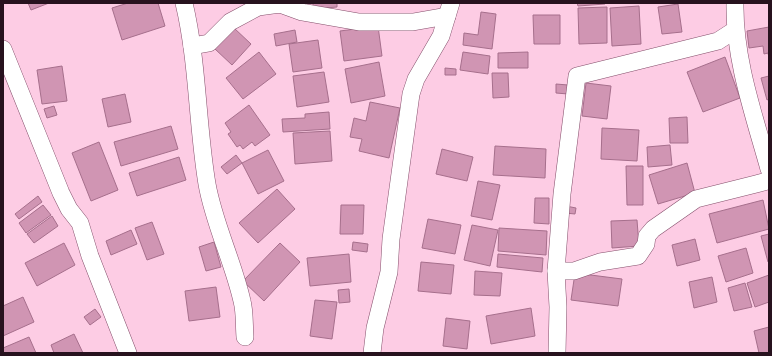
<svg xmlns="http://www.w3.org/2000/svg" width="772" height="356" font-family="Helvetica,sans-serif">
	<rect width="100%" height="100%" fill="#fdcce4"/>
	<!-- building -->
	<g fill="#d095b3" stroke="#a66f8c">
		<path d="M28,3H49L31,10Z"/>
		<path d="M128,3H158L165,26L122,40L112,8Z"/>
		<path d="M313,3H337V7L313,9Z"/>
		<path d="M577,3H605V4L578,6Z"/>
		<path d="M678,4L682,32L662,34L658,7Z"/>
		<path d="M639,6L641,44L612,46L610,8Z"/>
		<path d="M607,7V43L579,44L578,8Z"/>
		<path d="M481,12L496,14L492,49L463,45L464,33L478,35Z"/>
		<path d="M533,15H560V44H534Z"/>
		<path d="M378,26L382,56L344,61L340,31Z"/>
		<path d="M769,27V58L768,53L764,54L763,46L749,48L747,31Z"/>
		<path d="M234,28L251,44L232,65L215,49Z"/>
		<path d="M295,30L297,42L276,46L274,34Z"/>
		<path d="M318,40L322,68L293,72L289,44Z"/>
		<path d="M259,52L276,74L243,99L226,78Z"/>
		<path d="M463,52L490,56L488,74L460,70Z"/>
		<path d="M528,52V68H498V53Z"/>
		<path d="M725,57L740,98L703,112L687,72Z"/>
		<path d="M379,62L385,96L351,103L345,69Z"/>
		<path d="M62,66L67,101L42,104L37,70Z"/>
		<path d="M445,68L456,69V75H445Z"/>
		<path d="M324,72L329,102L297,107L293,76Z"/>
		<path d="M492,73H508L509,97L493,98Z"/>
		<path d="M769,76V99L767,100L761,78Z"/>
		<path d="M586,83L611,86L607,119L582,116Z"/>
		<path d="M556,84L568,85V94L556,93Z"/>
		<path d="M125,94L131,122L108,127L102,99Z"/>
		<path d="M370,102L400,108L389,158L359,151L362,139L350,137L354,118L366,121Z"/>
		<path d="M249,105L270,135L255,146L252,142L243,149L240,145L237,147L228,134L231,132L225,123Z"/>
		<path d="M54,106L57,115L47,118L44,109Z"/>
		<path d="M329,112L330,129L283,132L282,119L305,118V114Z"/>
		<path d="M687,117L688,143H670L669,118Z"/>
		<path d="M171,126L178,149L121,166L114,142Z"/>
		<path d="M602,128L639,130L637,161L601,159Z"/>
		<path d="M330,131L332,161L295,164L293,133Z"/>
		<path d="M99,142L118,190L91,201L72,153Z"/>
		<path d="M670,145L672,165L648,167L647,147Z"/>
		<path d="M495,146L546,149L545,178L493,175Z"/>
		<path d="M442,149L473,157L467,181L436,174Z"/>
		<path d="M268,150L284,181L258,194L242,163Z"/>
		<path d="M236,155L242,163L227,174L221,167Z"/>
		<path d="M179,157L186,180L137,196L129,173Z"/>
		<path d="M687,163L695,193L658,204L649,175Z"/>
		<path d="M626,166H643V205H627Z"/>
		<path d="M478,181L500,185L492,220L471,216Z"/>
		<path d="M277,189L295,209L258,243L239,223Z"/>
		<path d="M38,196L42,202L19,219L15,214Z"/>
		<path d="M535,198H549V224L534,223Z"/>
		<path d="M763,200L769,229L717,243L709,214Z"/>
		<path d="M43,205L51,215L26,233L19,223Z"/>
		<path d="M341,205H364L363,234H340Z"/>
		<path d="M566,206L576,208L575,214L565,213Z"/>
		<path d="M52,216L58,226L34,243L27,234Z"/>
		<path d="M428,219L461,225L455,254L422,248Z"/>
		<path d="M637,220L639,246L612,248L611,221Z"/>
		<path d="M152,222L164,254L147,260L135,228Z"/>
		<path d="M472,225L498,230L490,266L464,260Z"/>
		<path d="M499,228L547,231L546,255L498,251Z"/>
		<path d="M131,230L137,244L111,255L106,241Z"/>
		<path d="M769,234V262H768L761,236Z"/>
		<path d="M695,239L700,260L677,266L672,245Z"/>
		<path d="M214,242L221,267L206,271L199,247Z"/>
		<path d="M353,242L368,244L367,252L352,250Z"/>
		<path d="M64,243L75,265L37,286L25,263Z"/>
		<path d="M280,243L300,262L264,301L243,281Z"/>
		<path d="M746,248L753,273L726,282L718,256Z"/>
		<path d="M349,254L351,282L310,286L307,258Z"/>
		<path d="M498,254L543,258L542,272L497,267Z"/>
		<path d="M421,262L454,265L451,294L418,291Z"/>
		<path d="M475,271L502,273L500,296L474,295Z"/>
		<path d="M575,273L622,279L618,306L571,300Z"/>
		<path d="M769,275V302L755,307L747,283Z"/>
		<path d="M712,277L717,302L694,308L689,282Z"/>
		<path d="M745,283L752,307L734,311L728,288Z"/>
		<path d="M216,287L220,317L189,321L185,291Z"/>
		<path d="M349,289L350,302L339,303L338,290Z"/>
		<path d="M23,297L34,322L3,336V306Z"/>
		<path d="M315,300L337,302L332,339L310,336Z"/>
		<path d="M531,308L535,336L491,344L486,316Z"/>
		<path d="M95,309L101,317L90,325L84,317Z"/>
		<path d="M446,318L470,321L467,349L443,346Z"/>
		<path d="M769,327V353H759L754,331Z"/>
		<path d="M74,334L83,353H54L51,345Z"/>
		<path d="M29,337L36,353H3V348Z"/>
	</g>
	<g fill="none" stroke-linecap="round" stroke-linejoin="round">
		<defs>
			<g id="minor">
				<path d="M184,3C198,62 197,124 207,184C214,224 233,261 242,301C245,312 244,325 245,337"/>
				<path d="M735,3C734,59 754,115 769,169"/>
				<path d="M192,46L209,43L230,22L258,7L280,4L302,12L359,22H413L447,16"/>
				<path d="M3,49L61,193L69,209L80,223L90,256L128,353"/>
				<path d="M556,271H574L600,262L638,256L646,244L647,236L653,229L696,199L756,184L767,181L769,178"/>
				<path d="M372,353L375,328L389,272L391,239L411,94L416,79L441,36L451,3"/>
				<path d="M557,353L558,307L556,271L562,194L577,76L718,41L735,30"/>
			</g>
		</defs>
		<!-- minor casing -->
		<use href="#minor" stroke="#844f6b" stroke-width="18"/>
		<!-- minor -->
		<use href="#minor" stroke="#fff" stroke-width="17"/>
	</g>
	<!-- border -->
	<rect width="772" height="356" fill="none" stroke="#27121e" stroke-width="8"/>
</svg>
